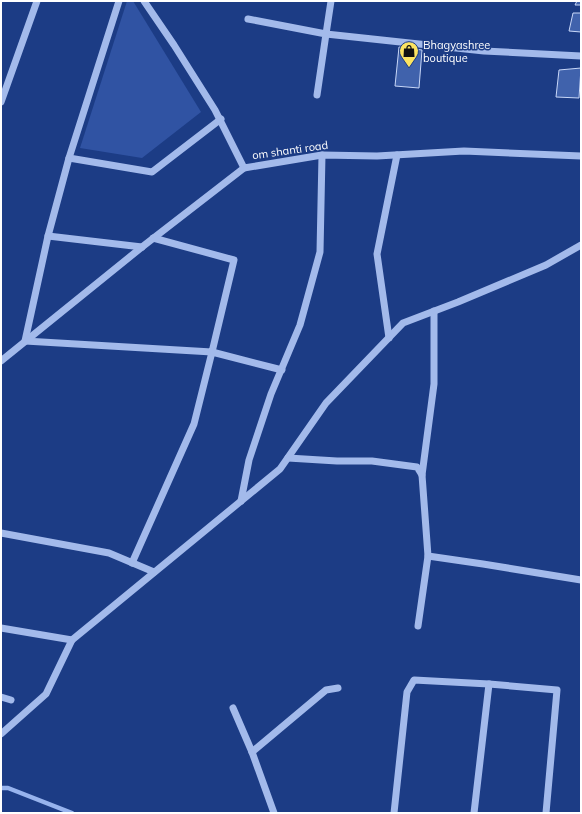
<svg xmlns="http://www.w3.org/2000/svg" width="582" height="814" font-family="Mulish,sans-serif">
	<rect width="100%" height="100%" fill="#1c3c85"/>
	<!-- green -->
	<path fill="#3053a3" d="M127,1H133L201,112L142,158L80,148Z"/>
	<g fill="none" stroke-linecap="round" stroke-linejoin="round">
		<!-- stream -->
		<path stroke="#97b3ed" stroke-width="4.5" d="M1,788H8L72,813"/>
	</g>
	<!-- building -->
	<g fill="#4062ac" stroke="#c8d7f8">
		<path d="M577,1H581V5H575Z"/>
		<path d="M573,13H581V32L569,31Z"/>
		<path d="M399,47L422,50L419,88L395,86Z"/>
		<path d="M581,68L579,98L556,97L559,70Z"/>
	</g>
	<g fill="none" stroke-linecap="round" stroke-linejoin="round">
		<!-- minor -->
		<g stroke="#a3baeb" stroke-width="7">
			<path d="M119,1L69,158L152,172L221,119"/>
			<path d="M144,1L174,45L215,110L244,168L322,155L377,156L464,151L581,156"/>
			<path d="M331,1L326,34L484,51L581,56"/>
			<path d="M248,19L326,34L317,95"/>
			<path d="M1,102L37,1"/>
			<path d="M69,158L48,236L25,341L212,352L234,260L153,238"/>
			<path d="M48,236L142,247"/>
			<path d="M389,338L377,254L397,155"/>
			<path d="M1,361L142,247L244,168"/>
			<path d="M288,458L337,461H372L417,467L422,475L428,556L483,564L581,580"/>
			<path d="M422,475L434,384V311"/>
			<path d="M241,501L249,460L271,394L300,325L320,252L322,155"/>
			<path d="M1,533L109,553L154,572"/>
			<path d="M132,563L194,424L212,352L282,370"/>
			<path d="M418,626L428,556"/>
			<path d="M1,628L72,640L280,469L326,403L403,323L458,302L546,265L581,245"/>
			<path d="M1,697L11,700"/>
			<path d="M233,708L252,752L274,813"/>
			<path d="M1,734L46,694L72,640"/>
			<path d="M252,752L326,690L338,688"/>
			<path d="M394,813L407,692L414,680L489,684L557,690L546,813"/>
			<path d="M474,813L489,684"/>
		</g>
	</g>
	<!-- icons -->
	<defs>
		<symbol id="shop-pin" viewBox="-11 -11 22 30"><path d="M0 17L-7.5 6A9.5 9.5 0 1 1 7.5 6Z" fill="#fbe361" stroke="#1c3c85"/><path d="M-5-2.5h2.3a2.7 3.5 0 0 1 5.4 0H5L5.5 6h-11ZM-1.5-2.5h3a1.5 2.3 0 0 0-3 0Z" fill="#111"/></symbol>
	</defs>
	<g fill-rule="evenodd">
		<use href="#shop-pin" x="398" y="40" width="22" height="30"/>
	</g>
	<g text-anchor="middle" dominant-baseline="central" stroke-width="3" stroke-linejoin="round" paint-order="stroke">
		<!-- poi labels -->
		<g font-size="11" fill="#fff" stroke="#1c3c85" text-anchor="start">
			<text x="423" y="45">Bhagyashree<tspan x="423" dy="13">boutique</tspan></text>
		</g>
		<!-- street labels -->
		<g font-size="11" fill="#fff" stroke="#1c3c85">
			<text transform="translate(290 150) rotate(-8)">om shanti road</text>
		</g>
	</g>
	<!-- border -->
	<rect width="582" height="814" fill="none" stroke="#ffffff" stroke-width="4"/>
</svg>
